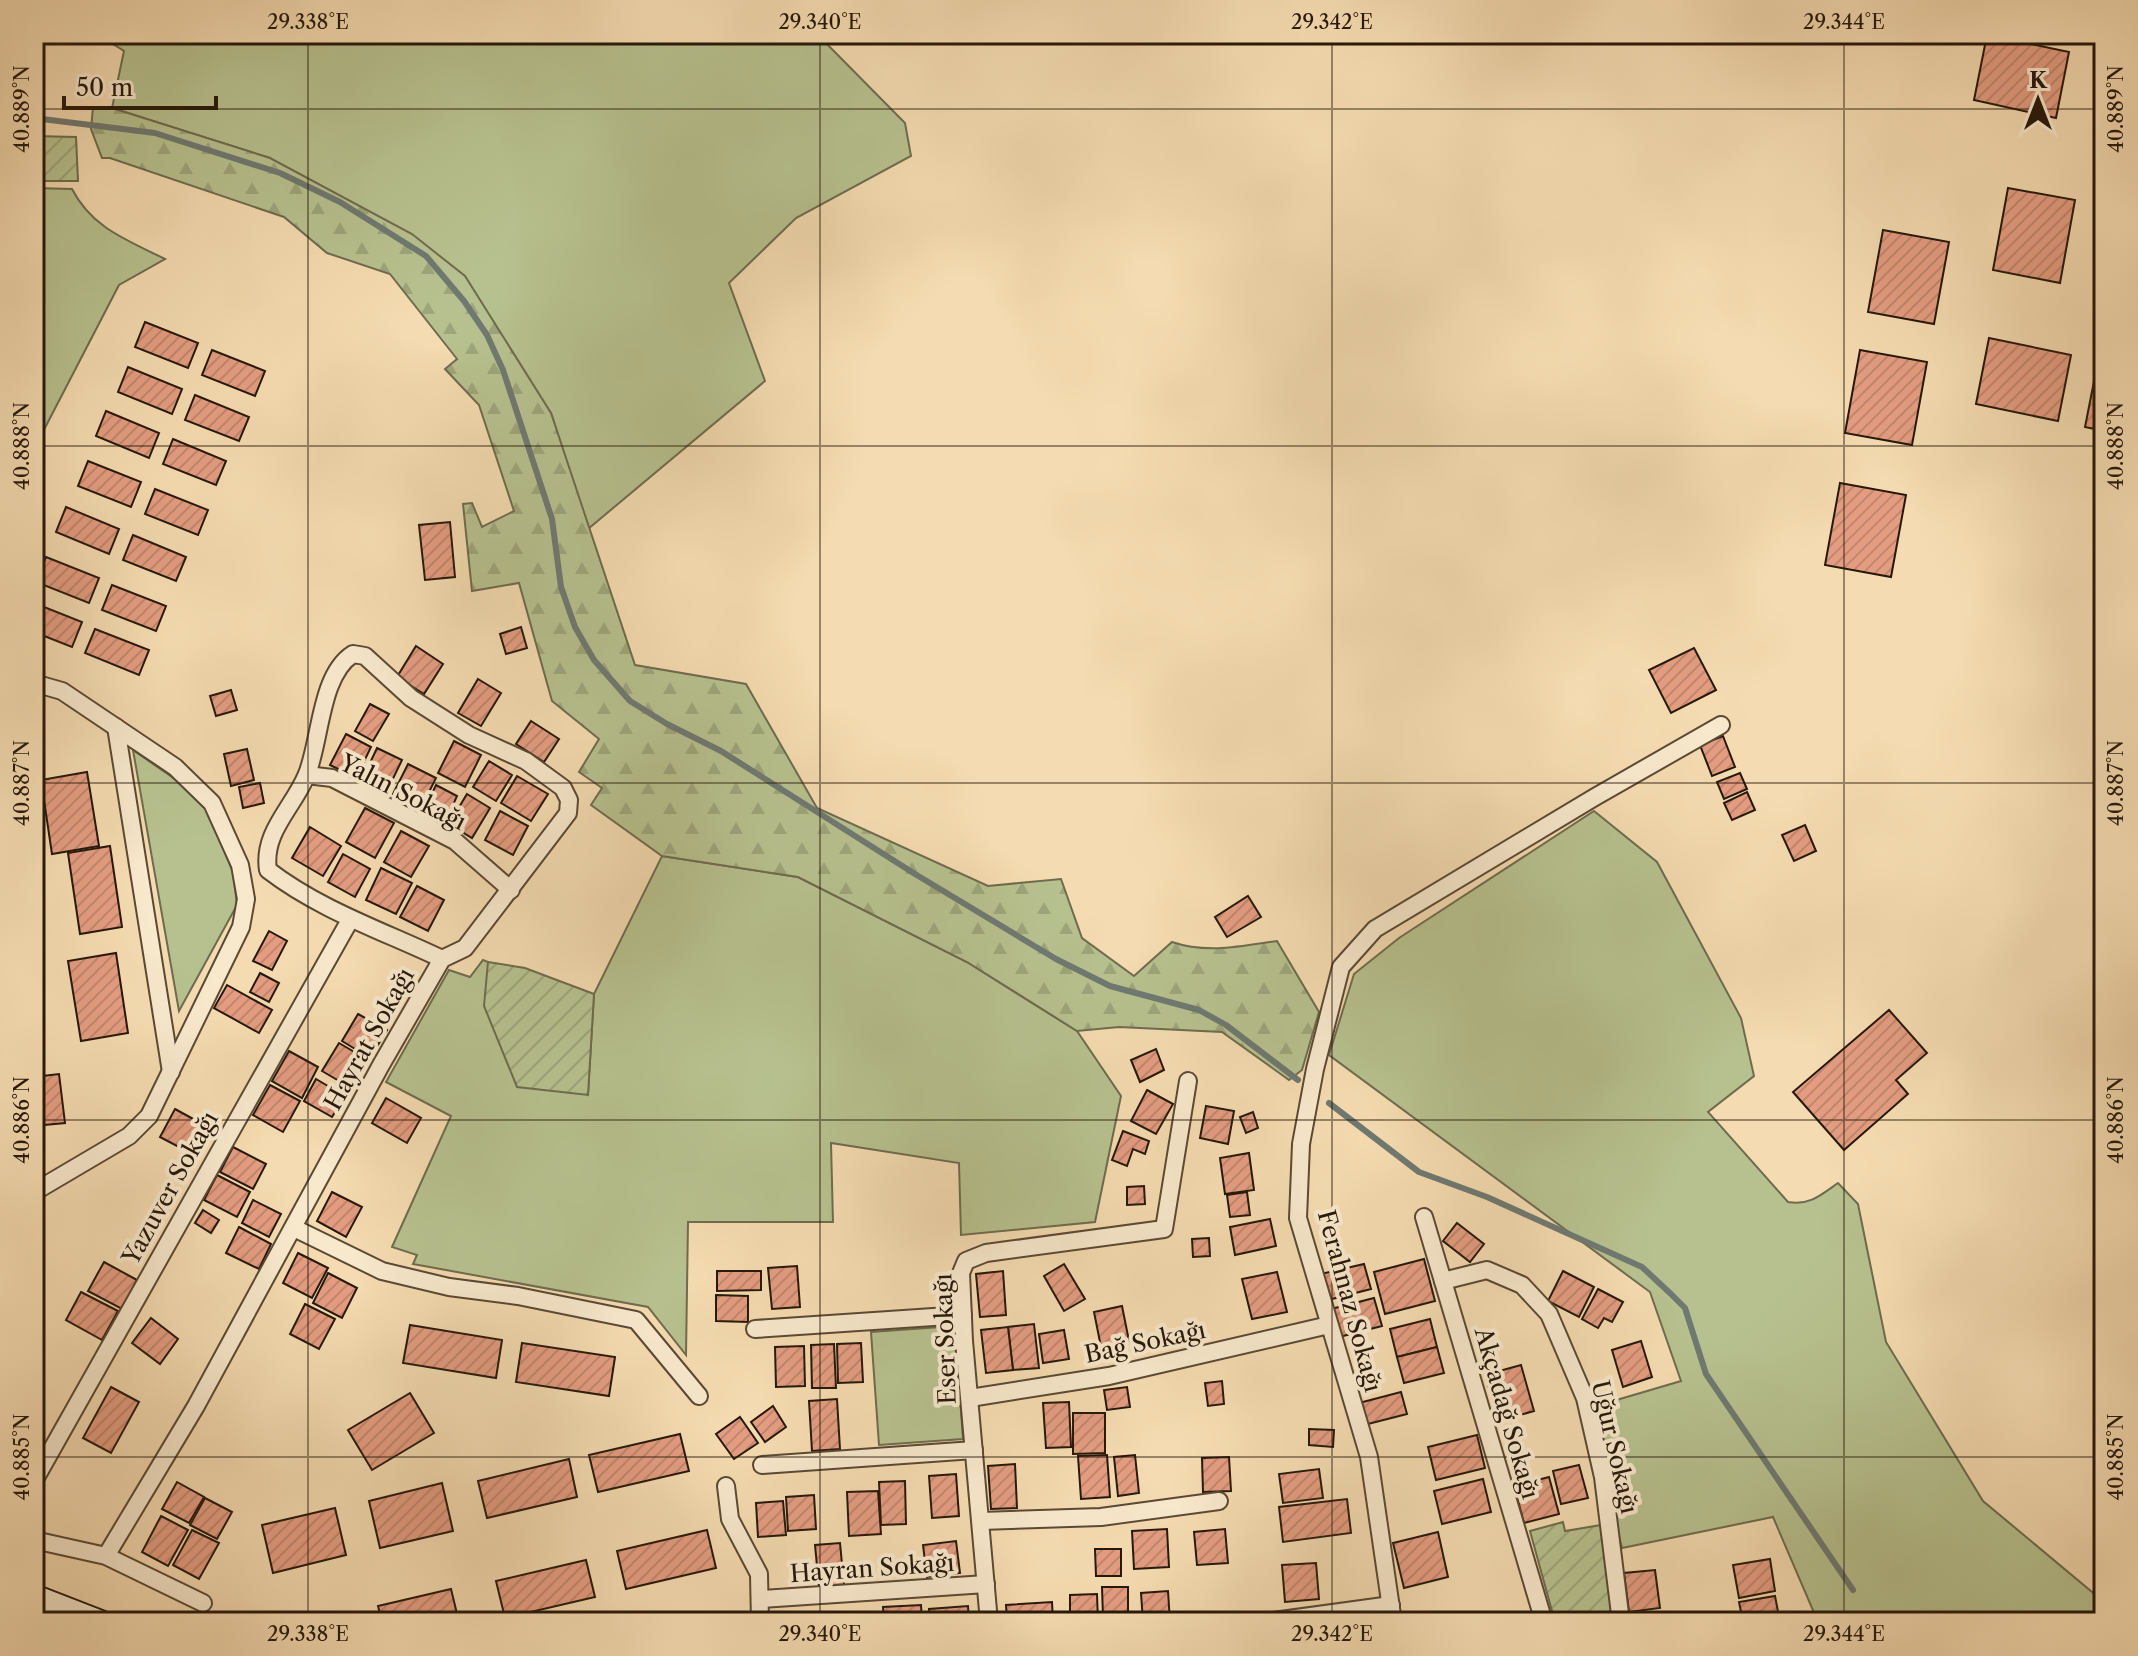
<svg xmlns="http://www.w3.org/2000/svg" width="2138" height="1656" font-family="'Libre Caslon Text',serif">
	<defs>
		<pattern id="forest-firs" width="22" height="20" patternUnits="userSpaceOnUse" patternTransform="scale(2)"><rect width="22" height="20" fill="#b7c18f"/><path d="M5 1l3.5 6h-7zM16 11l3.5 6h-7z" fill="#9da57a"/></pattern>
		<pattern id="garden-furrows" width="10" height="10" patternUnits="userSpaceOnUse" patternTransform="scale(2)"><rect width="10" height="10" fill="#b7c18f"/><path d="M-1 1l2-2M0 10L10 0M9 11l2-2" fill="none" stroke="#9da57a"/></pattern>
		<pattern id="building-hatch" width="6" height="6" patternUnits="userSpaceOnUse" patternTransform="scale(2)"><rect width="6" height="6" fill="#e49d81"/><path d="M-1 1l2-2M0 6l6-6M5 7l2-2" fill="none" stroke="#c3866e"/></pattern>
	</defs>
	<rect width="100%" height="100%" fill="#f5dbb1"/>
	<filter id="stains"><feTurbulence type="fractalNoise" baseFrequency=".0025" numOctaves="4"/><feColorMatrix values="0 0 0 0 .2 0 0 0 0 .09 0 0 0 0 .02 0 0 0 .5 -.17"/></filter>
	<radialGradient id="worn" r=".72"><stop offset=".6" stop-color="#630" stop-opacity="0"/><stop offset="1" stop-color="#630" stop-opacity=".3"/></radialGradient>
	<!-- grass -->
	<g fill="#b7c18f" stroke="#6e6c4d" stroke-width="2">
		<path d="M97,34H817L905,123L911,156L796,218L729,283L765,381L588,529L551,413L270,158L112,108L124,51Z"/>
		<path d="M34,188L72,189C92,228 127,240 165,259L119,285L34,449Z"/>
		<path d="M133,750L185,786L206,806L233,872L237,905L179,1011Z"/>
		<path d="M1594,811L1657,862L1741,1018L1754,1076L1708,1112L1788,1202C1809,1206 1821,1195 1838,1183L1858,1204L1886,1342L1983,1501L2104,1602V1622H1818L1773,1517L1622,1548L1586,1409L1681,1381L1650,1292L1329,1055L1354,974L1399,938Z"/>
		<path d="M662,856L798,877L967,962L1077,1031L1121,1096L1095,1222L961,1235L959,1163L831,1143L833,1222H688L686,1355L648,1307L413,1264L417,1255L392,1247L451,1116L386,1082L449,970L470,977L483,960L488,962L588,1094L594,994Z"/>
		<path d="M955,1326L963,1439L879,1445L871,1332Z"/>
	</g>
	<!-- forest -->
	<path fill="url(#forest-firs)" stroke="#6e6c4d" stroke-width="2" d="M93,107L112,108L270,158L412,234L465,276L551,413L635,665L746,684L817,808L988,886L1061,879L1082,938L1134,976L1172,942C1207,954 1242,946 1277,941L1319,1012L1302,1070L1289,1080L1222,1032L1119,1027L1077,1031L967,962L798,877L662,856L591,805L602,788L579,772L599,739L552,701L519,583L472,591L463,504L472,503L482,527L514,511L479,405L445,369L457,359L390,274L327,253L284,217L110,158H102L91,129Z"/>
	<!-- garden -->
	<g fill="url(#garden-furrows)" stroke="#6e6c4d" stroke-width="2">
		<path d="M34,136L76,137L78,181H34Z"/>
		<path d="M488,962L525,968L594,994L588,1095L517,1087L484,1006Z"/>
		<path d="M1563,1522L1565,1531L1601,1525L1613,1622H1555L1530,1531Z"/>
	</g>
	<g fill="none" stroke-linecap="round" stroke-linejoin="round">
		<!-- stream -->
		<g stroke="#6f7971" stroke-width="6">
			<path d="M34,118L155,133L280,173L340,202L426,256L464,301L487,335L503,370L552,519L561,587L575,627L594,660L630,701L667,724L721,751L915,874L1056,959L1110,986L1199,1010L1226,1025L1298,1080"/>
			<path d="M1329,1103L1419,1172L1487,1197L1642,1267L1671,1294L1685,1308L1706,1374L1853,1590"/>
		</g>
	</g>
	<!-- building -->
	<g fill="url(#building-hatch)" stroke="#26180b" stroke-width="2">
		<path d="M1987,35L2069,52L2056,118L1974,100Z"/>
		<path d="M2008,188L2075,200L2060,283L1993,270Z"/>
		<path d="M1883,230L1949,242L1934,324L1868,312Z"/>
		<path d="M145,322L198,343L188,368L135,347Z"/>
		<path d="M1989,338L2071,355L2058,421L1976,404Z"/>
		<path d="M212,350L265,371L255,396L202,375Z"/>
		<path d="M1860,350L1927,362L1912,445L1845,433Z"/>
		<path d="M2098,361L2104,362V431L2085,427Z"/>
		<path d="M128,367L182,389L172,414L118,392Z"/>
		<path d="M195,395L249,417L239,441L185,420Z"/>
		<path d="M106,411L159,433L149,458L96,436Z"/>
		<path d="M173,439L226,461L216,485L163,464Z"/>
		<path d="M88,461L141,482L131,507L78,486Z"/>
		<path d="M1840,483L1906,495L1891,577L1825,565Z"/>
		<path d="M155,489L208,510L198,535L145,514Z"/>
		<path d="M66,507L119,529L109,554L56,532Z"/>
		<path d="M450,522L455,577L425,580L419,525Z"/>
		<path d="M133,535L186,557L176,581L123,560Z"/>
		<path d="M46,557L99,578L89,603L36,582Z"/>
		<path d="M112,585L166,606L156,631L102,610Z"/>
		<path d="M34,603L82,622L72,647L34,632Z"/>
		<path d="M521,627L527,648L506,654L500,634Z"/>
		<path d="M95,629L149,650L139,675L85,653Z"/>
		<path d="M416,646L443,664L424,694L397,677Z"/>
		<path d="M1694,648L1716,690L1671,713L1649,670Z"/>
		<path d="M478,679L501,693L481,726L458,713Z"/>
		<path d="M231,690L237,710L216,716L210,696Z"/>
		<path d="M370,704L389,714L373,741L355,731Z"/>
		<path d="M531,721L559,739L544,762L516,744Z"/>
		<path d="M346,734L371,747L356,778L330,765Z"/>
		<path d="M1723,736L1735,767L1712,776L1700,745Z"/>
		<path d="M454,741L481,755L465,787L438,773Z"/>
		<path d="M377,748L402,760L386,793L361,782Z"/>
		<path d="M247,749L254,780L231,786L224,754Z"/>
		<path d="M489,761L512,775L496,801L473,787Z"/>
		<path d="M408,764L436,778L421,808L393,794Z"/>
		<path d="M87,772L99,846L52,854L41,780Z"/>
		<path d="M1740,773L1747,789L1724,799L1717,782Z"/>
		<path d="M517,776L548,794L531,821L501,803Z"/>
		<path d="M260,783L264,803L243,808L239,787Z"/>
		<path d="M436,785L457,796L446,821L424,810Z"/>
		<path d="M1747,792L1755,810L1732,820L1724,803Z"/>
		<path d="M467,794L490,808L472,838L449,824Z"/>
		<path d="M365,808L394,823L375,858L346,842Z"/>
		<path d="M500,811L528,826L513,855L485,840Z"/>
		<path d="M1805,825L1816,851L1794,861L1782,835Z"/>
		<path d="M310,827L341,846L323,876L292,858Z"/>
		<path d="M401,831L429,846L411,877L384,862Z"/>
		<path d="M110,846L122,927L80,934L68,853Z"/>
		<path d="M343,854L370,869L355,897L328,882Z"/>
		<path d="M381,868L412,883L396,914L366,900Z"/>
		<path d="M417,886L444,900L428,931L400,917Z"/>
		<path d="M1248,896L1261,917L1227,937L1215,917Z"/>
		<path d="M269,931L287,941L272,970L253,961Z"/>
		<path d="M116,953L128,1033L81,1041L68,961Z"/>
		<path d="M260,973L279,983L269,1002L250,992Z"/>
		<path d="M227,985L272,1010L259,1033L214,1008Z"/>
		<path d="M1889,1010L1927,1053L1896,1080L1908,1094L1844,1150L1793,1092Z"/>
		<path d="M358,1014L387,1030L370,1058L342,1041Z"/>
		<path d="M339,1043L368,1060L351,1088L322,1071Z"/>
		<path d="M1156,1049L1164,1070L1140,1082L1131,1060Z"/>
		<path d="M289,1051L318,1067L302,1098L272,1081Z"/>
		<path d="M59,1074L65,1123L34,1126V1077Z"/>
		<path d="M316,1079L345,1096L332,1117L304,1101Z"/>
		<path d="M270,1085L300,1101L283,1132L253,1115Z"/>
		<path d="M1147,1090L1173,1104L1156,1134L1131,1121Z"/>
		<path d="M386,1098L421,1118L407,1143L372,1123Z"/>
		<path d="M1206,1106L1234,1111L1228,1144L1200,1138Z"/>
		<path d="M175,1109L206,1126L192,1154L160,1137Z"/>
		<path d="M1253,1112L1258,1128L1246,1133L1240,1117Z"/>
		<path d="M1123,1131L1149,1141L1145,1154L1133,1149L1127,1166L1112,1160Z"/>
		<path d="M233,1147L266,1164L253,1189L220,1172Z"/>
		<path d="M1249,1153L1254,1190L1225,1194L1220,1158Z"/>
		<path d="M217,1175L250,1192L237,1217L204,1200Z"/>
		<path d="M1144,1186L1145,1204L1127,1205V1187Z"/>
		<path d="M332,1192L362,1207L346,1237L317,1221Z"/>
		<path d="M1247,1192L1250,1215L1230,1217L1227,1195Z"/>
		<path d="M253,1200L281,1214L269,1237L242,1223Z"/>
		<path d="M203,1210L219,1220L211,1233L195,1223Z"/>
		<path d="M1270,1219L1276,1246L1235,1255L1230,1227Z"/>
		<path d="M1457,1223L1484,1244L1470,1262L1443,1241Z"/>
		<path d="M239,1227L271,1244L259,1269L226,1253Z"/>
		<path d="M1209,1238L1210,1256L1193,1257L1192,1239Z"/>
		<path d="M298,1253L328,1268L312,1298L283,1283Z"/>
		<path d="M1424,1259L1435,1301L1385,1314L1374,1272Z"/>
		<path d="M104,1262L137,1280L122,1309L88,1291Z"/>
		<path d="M1064,1264L1085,1299L1064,1311L1044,1276Z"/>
		<path d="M1364,1264L1371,1289L1328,1300L1321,1274Z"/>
		<path d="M797,1266L800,1307L772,1309L768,1268Z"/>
		<path d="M717,1271H761V1290L717,1291Z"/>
		<path d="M1003,1271L1006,1315L980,1317L976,1274Z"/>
		<path d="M1563,1271L1594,1287L1579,1317L1548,1301Z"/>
		<path d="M1277,1272L1287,1312L1252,1319L1242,1279Z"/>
		<path d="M328,1273L357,1288L342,1318L313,1303Z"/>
		<path d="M1598,1289L1623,1302L1612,1322L1604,1318L1598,1328L1582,1319Z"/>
		<path d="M81,1292L118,1311L102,1340L66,1320Z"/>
		<path d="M716,1295L748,1296V1322L716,1321Z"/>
		<path d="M1374,1298L1382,1326L1339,1337L1331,1309Z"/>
		<path d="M305,1304L335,1319L319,1349L290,1334Z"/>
		<path d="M1122,1306L1129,1341L1101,1347L1094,1312Z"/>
		<path d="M151,1318L178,1339L160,1364L132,1343Z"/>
		<path d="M1430,1319L1437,1347L1397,1357L1390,1329Z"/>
		<path d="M1034,1324L1039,1368L1013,1370L1008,1327Z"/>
		<path d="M410,1325L502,1340L496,1378L403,1363Z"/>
		<path d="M1008,1327L1013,1370L986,1373L981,1330Z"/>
		<path d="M1064,1330L1069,1359L1043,1363L1039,1334Z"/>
		<path d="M1641,1341L1652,1377L1623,1387L1612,1350Z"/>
		<path d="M522,1343L615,1357L609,1396L516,1382Z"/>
		<path d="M861,1343L863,1382L838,1383L837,1344Z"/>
		<path d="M834,1344L836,1388H812L811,1345Z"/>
		<path d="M804,1346L805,1386L776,1387L775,1347Z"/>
		<path d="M1437,1347L1444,1373L1404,1383L1397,1357Z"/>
		<path d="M1521,1365L1534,1411L1499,1421L1485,1375Z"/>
		<path d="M1222,1381L1224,1404L1208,1406L1205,1383Z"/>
		<path d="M111,1387L139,1402L111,1453L83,1438Z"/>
		<path d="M1127,1387L1130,1407L1107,1410L1104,1390Z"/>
		<path d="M1401,1392L1407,1414L1364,1425L1359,1403Z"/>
		<path d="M410,1393L434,1433L372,1470L348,1430Z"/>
		<path d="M837,1399L840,1449L812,1451L809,1401Z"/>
		<path d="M1069,1402L1071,1447L1046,1448L1043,1403Z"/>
		<path d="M773,1406L786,1427L765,1442L751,1422Z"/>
		<path d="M1073,1413H1105V1453L1073,1454Z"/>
		<path d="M740,1417L758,1443L734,1459L716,1434Z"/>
		<path d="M1309,1429L1334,1430L1333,1447L1309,1445Z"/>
		<path d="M680,1434L689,1471L598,1492L589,1455Z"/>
		<path d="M1477,1435L1485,1468L1436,1480L1428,1447Z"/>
		<path d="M1107,1455L1110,1497L1081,1499L1078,1456Z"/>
		<path d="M1135,1455L1139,1493L1118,1496L1114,1457Z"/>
		<path d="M1229,1457L1231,1491L1203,1492L1202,1458Z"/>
		<path d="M569,1459L577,1497L487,1518L478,1481Z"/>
		<path d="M1015,1464L1017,1508L991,1509L988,1466Z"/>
		<path d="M1579,1465L1588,1498L1561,1504L1553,1471Z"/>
		<path d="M1319,1469L1323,1498L1283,1503L1279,1474Z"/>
		<path d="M956,1474L959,1516L932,1518L929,1476Z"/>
		<path d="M1549,1477L1559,1514L1524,1523L1514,1486Z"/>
		<path d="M1483,1479L1491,1512L1442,1524L1434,1491Z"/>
		<path d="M905,1481L906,1524L881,1525L879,1482Z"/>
		<path d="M177,1482L204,1497L189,1523L162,1509Z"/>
		<path d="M442,1483L453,1531L380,1548L369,1501Z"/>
		<path d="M878,1491L881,1534L849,1536L847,1492Z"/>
		<path d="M814,1495L816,1529L788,1531L786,1497Z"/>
		<path d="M205,1498L232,1512L217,1539L190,1525Z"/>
		<path d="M1347,1499L1351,1533L1283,1542L1279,1507Z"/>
		<path d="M783,1501L786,1535L758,1537L756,1503Z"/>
		<path d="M335,1508L346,1555L273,1573L262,1525Z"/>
		<path d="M161,1516L188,1530L168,1566L142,1552Z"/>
		<path d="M1167,1529L1169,1567L1134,1569L1132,1531Z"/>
		<path d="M1225,1529L1228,1563L1197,1565L1194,1532Z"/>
		<path d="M192,1530L219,1543L199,1579L173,1565Z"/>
		<path d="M707,1530L716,1568L626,1589L617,1551Z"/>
		<path d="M1438,1532L1448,1577L1404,1588L1393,1543Z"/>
		<path d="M956,1541L960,1573L927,1577L923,1545Z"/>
		<path d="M840,1543L844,1585L819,1587L815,1545Z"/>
		<path d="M1095,1549H1121V1576H1096Z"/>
		<path d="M1770,1559L1775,1591L1739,1598L1733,1565Z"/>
		<path d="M586,1560L595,1597L505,1618L496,1581Z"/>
		<path d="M1316,1563L1319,1599L1285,1602L1282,1565Z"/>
		<path d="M1655,1570L1660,1608L1629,1612L1624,1573Z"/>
		<path d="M1102,1587H1128V1617H1103Z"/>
		<path d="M451,1589L459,1622H382L378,1606Z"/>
		<path d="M1168,1591L1170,1622H1143L1141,1593Z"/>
		<path d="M1097,1594L1098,1622H1070V1595Z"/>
		<path d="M1775,1596L1780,1622H1743L1739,1602Z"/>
		<path d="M1052,1602L1053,1622H1007L1006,1605Z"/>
		<path d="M921,1605L922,1622H884L883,1607Z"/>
		<path d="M968,1606L969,1622H930L929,1609Z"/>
		<path d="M667,1612L714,1613V1622H666Z"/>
	</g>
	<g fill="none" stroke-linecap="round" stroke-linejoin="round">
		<defs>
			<g id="street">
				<path d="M34,683L62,691L175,767L212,803L240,865L246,899L241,927L149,1116L129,1136L34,1192"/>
				<path d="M116,727L171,1072"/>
				<path d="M307,775L332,778L455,841L511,890"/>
				<path d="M1424,1217L1544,1622"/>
				<path d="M294,1228L382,1271L449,1287L518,1296L636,1320L699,1396"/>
				<path d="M1443,1281L1487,1270L1522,1285L1549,1314L1585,1398L1603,1477L1621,1622"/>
				<path d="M755,1329L963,1315"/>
				<path d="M970,1398L1109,1376L1329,1325"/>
				<path d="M762,1465L974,1450"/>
				<path d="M34,1481L350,920"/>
				<path d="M726,1486L730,1519L759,1574L760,1622"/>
				<path d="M981,1521L1101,1517L1219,1501"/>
				<path d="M34,1540L106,1556L203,1603"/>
				<path d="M106,1556L196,1406L381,1065L442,959L465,948L568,813L569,800L563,788L526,761L469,735L411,698L365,656L353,654C320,675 321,739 307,774C294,807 262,832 268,870C320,910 383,931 442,959"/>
				<path d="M761,1599L986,1584"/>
				<path d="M989,1622L964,1341L961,1273L966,1261L986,1253L1164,1229L1188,1081"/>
				<path d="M1266,1622L1391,1605"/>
				<path d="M1393,1622L1369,1457L1298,1218L1301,1144L1315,1069L1341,967L1375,929L1595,797L1721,725"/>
			</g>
			<path id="secondary" d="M34,1596L101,1622"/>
		</defs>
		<!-- street casing -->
		<use href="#street" stroke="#5a4934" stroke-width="20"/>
		<!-- secondary casing -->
		<use href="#secondary" stroke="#26180b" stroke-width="26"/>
		<!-- street -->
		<use href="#street" stroke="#f8e8cc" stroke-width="16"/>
		<!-- secondary -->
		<use href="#secondary" stroke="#f8e8cc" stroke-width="22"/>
	</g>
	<!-- ticks -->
	<path fill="none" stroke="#26180b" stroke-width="2" stroke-opacity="0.45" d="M308,34V1622M820,34V1622M1332,34V1622M1844,34V1622M34,109H2104M34,446H2104M34,783H2104M34,1120H2104M34,1457H2104"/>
	<g text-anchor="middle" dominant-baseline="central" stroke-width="8" stroke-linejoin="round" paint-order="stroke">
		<!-- street labels -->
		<g font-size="24" fill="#26180b" stroke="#f8e8cc">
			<text transform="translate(403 792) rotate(27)">Yalın Sokağı</text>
			<text transform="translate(369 1039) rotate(-61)">Hayrat Sokağı</text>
			<text transform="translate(170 1188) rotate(-61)">Yazuver Sokağı</text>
			<text transform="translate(1350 1301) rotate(75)">Ferahnaz Sokağı</text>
			<text transform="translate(945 1339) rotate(-92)">Eser Sokağı</text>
			<text transform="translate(1145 1342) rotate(-12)">Bağ Sokağı</text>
			<text transform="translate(1507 1413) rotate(74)">Akçadağ Sokağı</text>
			<text transform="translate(1615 1447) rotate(77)">Uğur Sokağı</text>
			<text transform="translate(872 1568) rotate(-4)">Hayran Sokağı</text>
		</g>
	</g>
	<!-- margin -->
	<rect width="2138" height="1656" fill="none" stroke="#f5dbb1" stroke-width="88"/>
	<!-- north arrow -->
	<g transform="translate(2038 100)" stroke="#f8e8cc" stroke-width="6" paint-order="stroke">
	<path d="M0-6L14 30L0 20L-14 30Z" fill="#26180b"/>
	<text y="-12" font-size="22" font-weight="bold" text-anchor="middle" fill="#26180b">K</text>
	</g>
	<!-- scale -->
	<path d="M64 96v12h152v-12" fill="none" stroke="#26180b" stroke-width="4"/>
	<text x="76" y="96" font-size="24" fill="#26180b" stroke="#f8e8cc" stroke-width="6" paint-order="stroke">50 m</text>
	<rect x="44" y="44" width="2050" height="1568" fill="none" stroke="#26180b" stroke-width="3"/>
	<g font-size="20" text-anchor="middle" fill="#26180b">
		<text x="308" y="29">29.338°E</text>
		<text x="820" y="29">29.340°E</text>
		<text x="1332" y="29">29.342°E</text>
		<text x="1844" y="29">29.344°E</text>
		<text transform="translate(22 109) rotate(-90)" y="7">40.889°N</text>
		<text transform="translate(2116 109) rotate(-90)" y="7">40.889°N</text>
		<text transform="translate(22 446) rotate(-90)" y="7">40.888°N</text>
		<text transform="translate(2116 446) rotate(-90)" y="7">40.888°N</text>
		<text transform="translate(22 783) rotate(-90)" y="7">40.887°N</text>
		<text transform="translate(2116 783) rotate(-90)" y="7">40.887°N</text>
		<text transform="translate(22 1120) rotate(-90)" y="7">40.886°N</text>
		<text transform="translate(2116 1120) rotate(-90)" y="7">40.886°N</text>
		<text transform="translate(22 1457) rotate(-90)" y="7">40.885°N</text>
		<text transform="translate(2116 1457) rotate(-90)" y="7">40.885°N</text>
		<text x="308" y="1641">29.338°E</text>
		<text x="820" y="1641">29.340°E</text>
		<text x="1332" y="1641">29.342°E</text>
		<text x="1844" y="1641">29.344°E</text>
	</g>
	<rect width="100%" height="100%" filter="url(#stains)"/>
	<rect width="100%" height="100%" fill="url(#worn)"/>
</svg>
